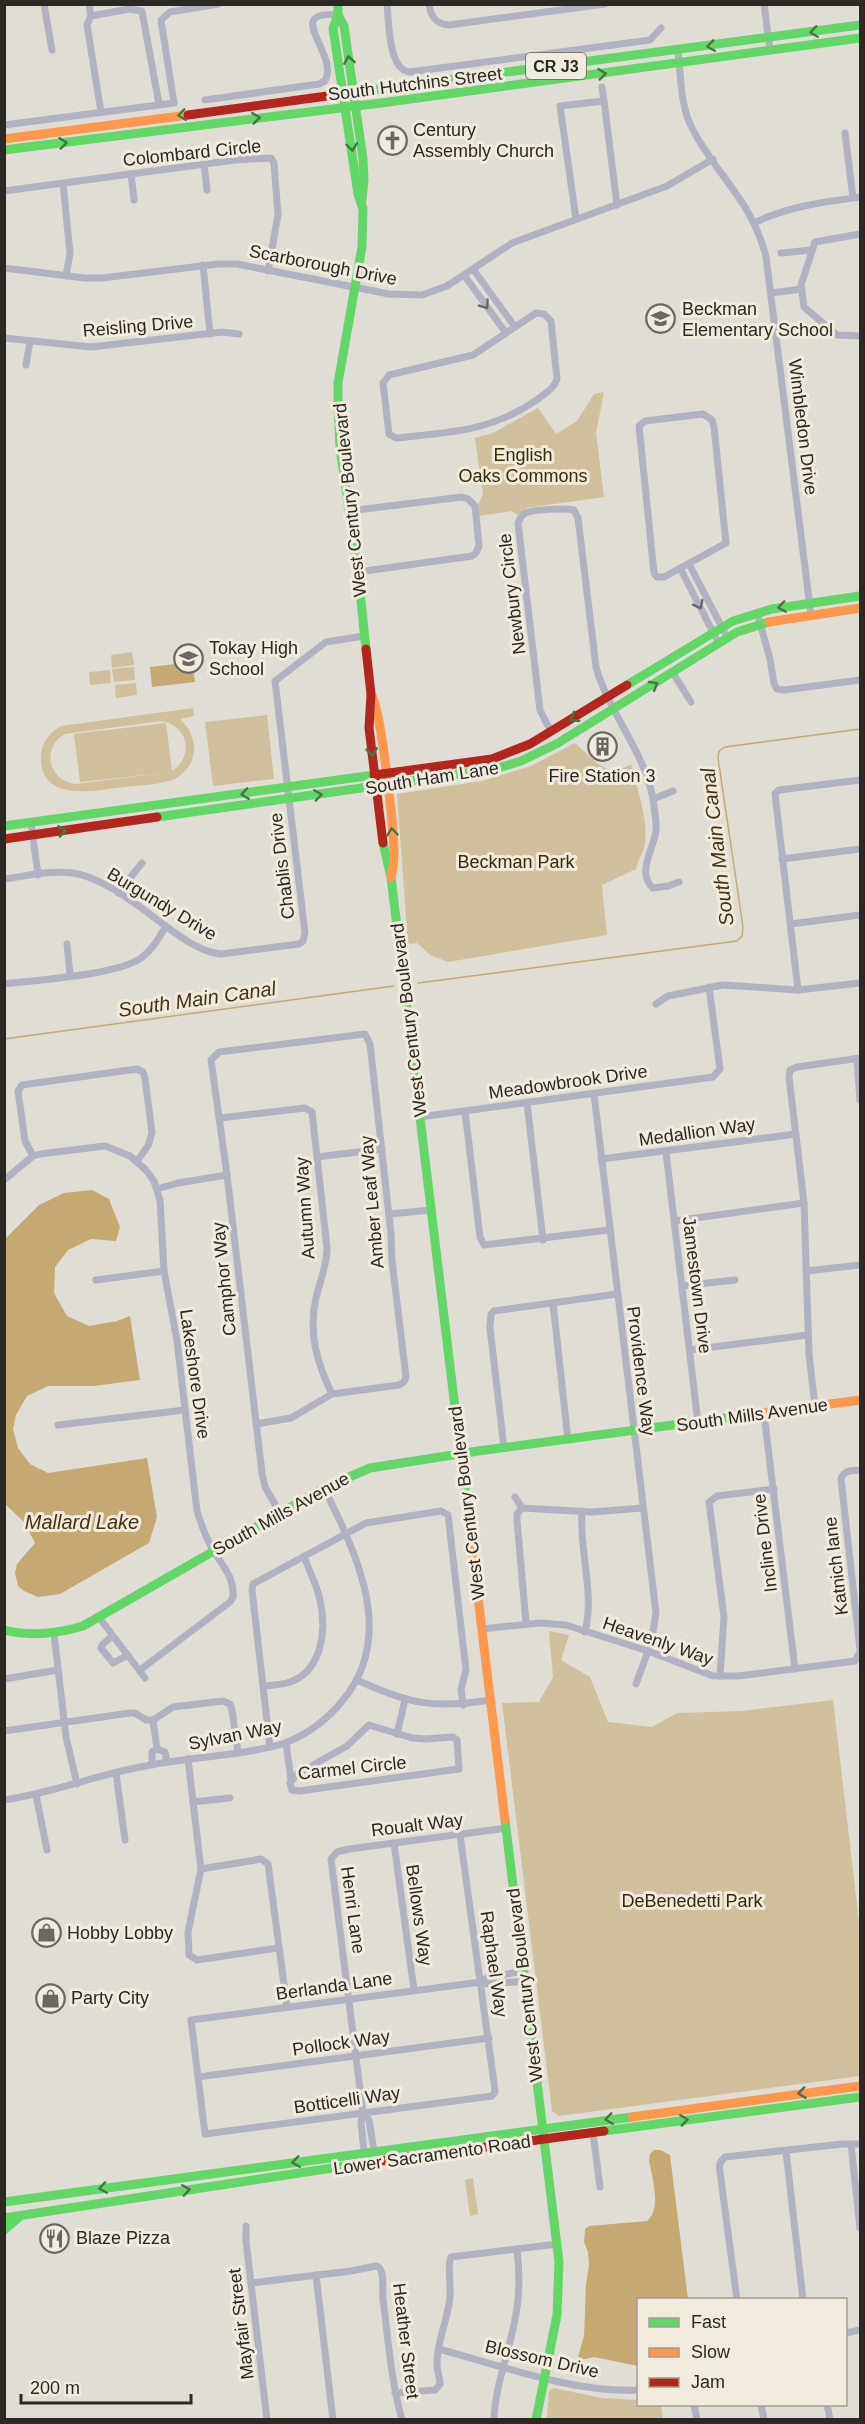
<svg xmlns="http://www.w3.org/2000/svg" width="865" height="2424" font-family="Arial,sans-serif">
	<rect width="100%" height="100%" fill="#e0ddd5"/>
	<!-- green -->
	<g fill="#d1c09e" fill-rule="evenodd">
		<path d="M604,392L596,433L604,497L527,508L518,515L511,511L479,516L478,505L483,494L475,438L493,433L538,408L556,434L577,421L594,394Z"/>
		<path d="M132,652L134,665L112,668L111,655Z"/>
		<path d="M134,667L135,680L114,682L112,669Z"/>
		<path d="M110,670L111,683L90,685L89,672Z"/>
		<path d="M136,683L137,695L116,698L115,685Z"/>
		<path d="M193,708L194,716L180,719C200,737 199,765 175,779C159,785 141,785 125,787C95,790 39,804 41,755C42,742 50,732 61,726ZM161,721C188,725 195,756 172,771L166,723L74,734L80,782L165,773L75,784C48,780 41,748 65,734Z"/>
		<path d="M267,715L274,779L213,786L205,722Z"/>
		<path d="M575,743L598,764L614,773L631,764C637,789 648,817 645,843C644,852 638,859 636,869L602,885L607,935L448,962L430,955L417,943L408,944L397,794L482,781L531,766Z"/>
		<path d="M549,1631L569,1635L561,1660L590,1677L608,1722L652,1727L677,1713L742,1711L833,1700L860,1930V2076L559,2116L552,2111L502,1703L539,1702L553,1677Z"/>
		<path d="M473,2178L478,2214L470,2216L465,2180Z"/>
		<path d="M554,2388L601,2398L638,2400V2404L661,2405L663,2419H547L549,2391Z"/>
	</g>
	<!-- water -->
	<g fill="#c4aa72">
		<path d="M192,662L195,682L152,687L150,667Z"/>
		<path d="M92,1190L109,1199L120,1227L116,1241L91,1239L68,1250L55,1267L54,1293L67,1316L89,1326L117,1321L130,1316L140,1380L94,1386H48L27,1396L16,1415L13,1429L18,1448L30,1464L48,1473L147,1458L157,1517L149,1543L60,1594L38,1597L24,1591L18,1586L15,1573L17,1564L35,1543L24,1522L5,1504V1239L39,1205L64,1193Z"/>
		<path d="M654,2150H661L670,2155L688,2299L638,2300V2366L594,2357L581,2360L578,2357L584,2336L586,2285L589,2265L588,2252L584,2242L585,2229L589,2226L647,2221C662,2208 652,2178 649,2160L650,2154Z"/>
	</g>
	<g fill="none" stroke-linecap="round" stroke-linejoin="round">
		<!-- stream -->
		<g stroke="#c4aa72" stroke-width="1.5">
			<path d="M418,983L737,941L742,936L743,927L718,758L719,751L725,747L860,729"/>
			<path d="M4,1039L394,986"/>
		</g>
		<!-- street -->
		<g stroke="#b1b2c1" stroke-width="7">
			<path d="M44,4L52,50"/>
			<path d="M89,4L91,16"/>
			<path d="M387,4C389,22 388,70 410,72L650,40L661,28"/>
			<path d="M429,4C431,17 436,24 449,25L605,4"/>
			<path d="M764,4L770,50"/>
			<path d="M91,16L129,9L142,11L159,104"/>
			<path d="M91,16L87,25L101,112"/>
			<path d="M678,51C681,76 680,105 692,128C716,175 753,202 766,257L811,615"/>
			<path d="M602,87L604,101"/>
			<path d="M205,100L319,84L325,81C340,54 281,10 338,15"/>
			<path d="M4,125L174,103L161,20L170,12L218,4"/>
			<path d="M845,133L853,198"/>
			<path d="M204,164L207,190"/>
			<path d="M131,174L134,200"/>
			<path d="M63,184L70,253L66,276"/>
			<path d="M4,191L235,160L271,158L274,163L278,215L268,271"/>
			<path d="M576,219L560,106L604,101L617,205"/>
			<path d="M756,222C790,206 824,202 860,197"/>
			<path d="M860,234L815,242L801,285L804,307L837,335L860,336"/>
			<path d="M781,253L812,250"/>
			<path d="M203,265L210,334"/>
			<path d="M4,268L85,278H102L218,264H237L389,294L422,295L447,286L512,243L667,186L713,159"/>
			<path d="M473,269L515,327"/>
			<path d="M464,275L506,333"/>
			<path d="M771,293L802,289"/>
			<path d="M536,313L544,314L551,321L557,379C554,389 545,393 538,399C491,432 450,432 396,438L389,434L383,383L389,375L473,355Z"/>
			<path d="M4,338L91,347L222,332L239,334"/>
			<path d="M26,365L30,341"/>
			<path d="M703,414L712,420L714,427L726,543L664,577H657L654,573L639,426L645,421Z"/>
			<path d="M349,511L462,497L468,499L475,506L479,546L476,553L472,556L358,572"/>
			<path d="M689,564L727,637"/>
			<path d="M680,568L718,642"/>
			<path d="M757,612L770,659L774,684L777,689L784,690L860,680"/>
			<path d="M673,673L691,702"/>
			<path d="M551,732L540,710L518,523C520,519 520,517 524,514C531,509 566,508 574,510L578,518L596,667C609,714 644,750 653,799C654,809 657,821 656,831C654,847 636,874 653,888L668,886L679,882"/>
			<path d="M653,799L673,791"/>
			<path d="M31,823L38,875"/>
			<path d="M782,859L860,849"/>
			<path d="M4,879C26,876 51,870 73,873C105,878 143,909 168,928C184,939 201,952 221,954L299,944L303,941L305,933L275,681L326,642L364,636"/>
			<path d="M118,893L142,863"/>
			<path d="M791,924L860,915"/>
			<path d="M67,944L70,975"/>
			<path d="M4,984C35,980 118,975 141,958C152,950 159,938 166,926"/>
			<path d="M798,990L775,794L779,790L860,780"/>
			<path d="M656,1004L668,996L723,985L798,990L860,983"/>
			<path d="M857,1059L860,1100"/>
			<path d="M594,1094L656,1613L651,1643L636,1684"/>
			<path d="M527,1103L543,1240"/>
			<path d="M465,1111L480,1237L484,1245L609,1230"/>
			<path d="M420,1117L713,1077L720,1069L709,987"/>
			<path d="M220,1118L305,1108L312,1112L327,1248C327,1265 320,1281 316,1298C308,1333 317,1363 332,1394"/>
			<path d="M666,1152L698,1423"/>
			<path d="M33,1156L25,1141L18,1091L22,1085L137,1069L143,1072L145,1078L152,1133L148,1146L137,1161"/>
			<path d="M317,1157L382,1149"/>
			<path d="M601,1159L796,1134"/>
			<path d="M4,1180L33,1156L40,1154L105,1146L130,1156L146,1170L154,1181L160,1200L164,1271L177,1341L197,1511C201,1524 206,1538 213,1550C223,1567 234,1576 233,1597L230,1602L140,1670"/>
			<path d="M157,1189L178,1183L227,1175"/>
			<path d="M389,1214L432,1210"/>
			<path d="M674,1221L804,1203"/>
			<path d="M806,1271L860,1265"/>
			<path d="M96,1280L164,1271"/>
			<path d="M682,1286L735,1280"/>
			<path d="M553,1303L568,1440"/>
			<path d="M690,1350L808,1335"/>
			<path d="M815,1407L809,1354L804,1203L789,1077L790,1070L797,1067L860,1058"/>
			<path d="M764,1414L795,1669"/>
			<path d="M256,1424L291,1418L332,1394L399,1385L404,1382L406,1377L392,1261L391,1234L370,1044L365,1034L219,1052L211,1060L227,1175L262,1473L265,1487L280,1513"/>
			<path d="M58,1425L185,1410"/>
			<path d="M504,1448L490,1328L491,1314L494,1311L617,1294"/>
			<path d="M860,1470C851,1471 844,1470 841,1479L860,1649"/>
			<path d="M515,1497L522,1508"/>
			<path d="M522,1508L592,1512L642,1508"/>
			<path d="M522,1508L517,1514V1520L526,1623"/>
			<path d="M582,1511C579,1552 595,1592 585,1632"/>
			<path d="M98,1616L145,1678"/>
			<path d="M482,1629L540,1623L566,1625L648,1651L713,1676H738L855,1661L860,1652"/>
			<path d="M54,1634L66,1737L77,1784"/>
			<path d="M112,1636L102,1645L101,1648L113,1663L128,1655"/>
			<path d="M720,1676L724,1617L709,1502L717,1496L774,1489"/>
			<path d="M4,1679L58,1670"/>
			<path d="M357,1680C409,1704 434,1709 490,1700"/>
			<path d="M264,1686C271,1685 280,1685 287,1683C322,1673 327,1631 320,1600C317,1585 309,1571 304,1556"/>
			<path d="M153,1720L157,1749"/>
			<path d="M369,1725L412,1738L426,1739L453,1737L457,1740L459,1769L299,1791L292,1790L290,1783L297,1774L347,1746Z"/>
			<path d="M4,1731L130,1713H135L146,1720H153L173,1707L223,1701L230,1704L232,1710L238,1753"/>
			<path d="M397,1734L405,1700"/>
			<path d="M286,1743L291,1780"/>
			<path d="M270,1747L252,1590L253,1584L366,1523L441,1511L448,1515L466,1670L461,1689L463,1705"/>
			<path d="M188,1759L201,1869L188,1932L189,1955L197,1960L278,1948"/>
			<path d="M152,1765V1752L157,1749L165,1752L167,1762"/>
			<path d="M116,1773L125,1840"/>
			<path d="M36,1795L47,1850"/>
			<path d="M4,1800C53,1793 98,1774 146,1766C180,1759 215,1757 250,1751C261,1749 274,1747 285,1743C308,1734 328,1719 343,1700C397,1635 356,1553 324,1488"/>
			<path d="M193,1802L230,1798"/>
			<path d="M460,1835L494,2083L495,2092L492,2096L205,2134L191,2020L481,1982L488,1984L526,1981"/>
			<path d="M394,1843L414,1990"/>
			<path d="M201,1869L261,1859L268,1864L287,2007"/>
			<path d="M481,1982L488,1977L525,1971"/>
			<path d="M198,2077L489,2038"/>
			<path d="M363,2113L369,2120L374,2151"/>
			<path d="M593,2133L600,2187"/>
			<path d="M851,2144L860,2228"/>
			<path d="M786,2151L803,2300"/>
			<path d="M364,2152L361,2122L363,2113L331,1859L337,1852L349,1849L507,1828"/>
			<path d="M246,2226V2241L267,2420"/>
			<path d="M316,2275L333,2420"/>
			<path d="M251,2283L351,2271L376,2266L379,2267C385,2275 382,2289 383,2299C388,2339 391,2380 402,2420"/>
			<path d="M737,2300L720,2172C719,2166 719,2162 725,2157L842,2144H860"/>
			<path d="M846,2333L860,2330"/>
			<path d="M439,2349C501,2366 574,2393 638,2390"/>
			<path d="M395,2393L435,2390L440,2384C440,2377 437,2371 437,2365C436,2342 449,2318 450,2295C451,2283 447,2268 451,2257L558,2244"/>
			<path d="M694,2404L697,2420"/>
			<path d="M761,2404L764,2420"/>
			<path d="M827,2404L830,2420"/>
			<path d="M494,2420C495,2386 508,2356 514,2324C520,2299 520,2274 517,2249"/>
		</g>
		<!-- fast -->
		<g stroke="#63d668" stroke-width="9">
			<path d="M338,4V15L344,26L363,159L364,180L362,200"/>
			<path d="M338,15L333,28L358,194L363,209L362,247L338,383V403L340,448L358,572L366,649"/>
			<path d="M349,93L860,25"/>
			<path d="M4,150L381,103L860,38"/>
			<path d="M627,685L733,621L772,609L860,596"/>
			<path d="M157,817L495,769L521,761L558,743L737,632L769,622"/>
			<path d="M4,826L374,775"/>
			<path d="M383,843L391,877L467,1507"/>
			<path d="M4,1630C31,1637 56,1634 83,1626L324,1488L370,1468L478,1451L733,1417"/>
			<path d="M505,1820L559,2262L557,2315L536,2420"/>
			<path d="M604,2131L860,2097"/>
			<path d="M4,2202L632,2117"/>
			<path d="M4,2218L365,2163"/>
			<path d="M4,2230L18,2218"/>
		</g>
		<!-- slow -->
		<g stroke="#ff974d" stroke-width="9">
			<path d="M4,139L188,115"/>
			<path d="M769,622L860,608"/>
			<path d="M371,694C381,706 394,832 394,854C394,862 393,869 391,877"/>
			<path d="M733,1417L860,1400"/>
			<path d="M467,1507L505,1820"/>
			<path d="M632,2117L860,2086"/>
		</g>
		<!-- jam -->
		<g stroke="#b3261e" stroke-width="9">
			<path d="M188,115L349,93"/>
			<path d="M366,649L371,694L369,728L383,843"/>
			<path d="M374,775L492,759L530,744L627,685"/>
			<path d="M4,839L157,817"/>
			<path d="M365,2163L604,2131"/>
		</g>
	</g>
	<!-- one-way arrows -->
	<defs><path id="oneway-chevron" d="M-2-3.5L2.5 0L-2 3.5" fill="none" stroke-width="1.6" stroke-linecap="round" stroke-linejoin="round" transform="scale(1.5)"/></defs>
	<g stroke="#457743">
		<use href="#oneway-chevron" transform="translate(814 32) rotate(172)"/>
		<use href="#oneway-chevron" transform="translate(711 46) rotate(172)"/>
		<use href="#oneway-chevron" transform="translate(349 60) rotate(-99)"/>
		<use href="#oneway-chevron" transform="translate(602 74) rotate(-7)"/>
		<use href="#oneway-chevron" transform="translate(182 115) rotate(172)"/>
		<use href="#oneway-chevron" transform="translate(256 118) rotate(-7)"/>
		<use href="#oneway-chevron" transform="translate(63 143) rotate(-7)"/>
		<use href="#oneway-chevron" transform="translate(352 147) rotate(83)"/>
		<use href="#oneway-chevron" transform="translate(782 607) rotate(171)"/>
		<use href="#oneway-chevron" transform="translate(654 685) rotate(-30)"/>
		<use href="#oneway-chevron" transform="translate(574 718) rotate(149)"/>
		<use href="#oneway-chevron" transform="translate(372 752) rotate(83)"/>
		<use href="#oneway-chevron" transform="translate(245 794) rotate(172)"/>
		<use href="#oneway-chevron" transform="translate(318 795) rotate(-8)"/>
		<use href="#oneway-chevron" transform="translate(62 831) rotate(-8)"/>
		<use href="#oneway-chevron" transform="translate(392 832) rotate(-96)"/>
		<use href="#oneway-chevron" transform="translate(802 2093) rotate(173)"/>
		<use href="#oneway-chevron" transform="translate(609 2119) rotate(172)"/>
		<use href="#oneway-chevron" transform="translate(684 2120) rotate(-8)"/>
		<use href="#oneway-chevron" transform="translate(296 2162) rotate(172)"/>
		<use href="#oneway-chevron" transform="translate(103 2188) rotate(171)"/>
		<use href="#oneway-chevron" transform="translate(186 2190) rotate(-9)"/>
	</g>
	<g stroke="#68676b">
		<use href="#oneway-chevron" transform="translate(485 305) rotate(55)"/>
		<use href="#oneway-chevron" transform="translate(699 605) rotate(63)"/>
	</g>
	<!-- icons -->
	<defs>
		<symbol id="church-ring" viewBox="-11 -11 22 22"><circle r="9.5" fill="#f1ebde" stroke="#6b6863" stroke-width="1.5"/><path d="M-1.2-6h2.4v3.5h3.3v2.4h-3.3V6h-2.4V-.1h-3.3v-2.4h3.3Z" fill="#6b6863"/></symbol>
		<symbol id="school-ring" viewBox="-11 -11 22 22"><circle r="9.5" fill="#f1ebde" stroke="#6b6863" stroke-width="1.5"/><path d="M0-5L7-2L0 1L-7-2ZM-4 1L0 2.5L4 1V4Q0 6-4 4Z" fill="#6b6863"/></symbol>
		<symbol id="building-ring" viewBox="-11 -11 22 22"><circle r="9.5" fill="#f1ebde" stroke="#6b6863" stroke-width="1.5"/><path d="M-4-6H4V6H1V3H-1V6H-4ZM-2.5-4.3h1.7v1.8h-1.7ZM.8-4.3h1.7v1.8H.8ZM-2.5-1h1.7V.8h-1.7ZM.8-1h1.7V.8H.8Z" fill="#6b6863"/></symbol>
		<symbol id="shop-ring" viewBox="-11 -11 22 22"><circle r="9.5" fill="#f1ebde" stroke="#6b6863" stroke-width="1.5"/><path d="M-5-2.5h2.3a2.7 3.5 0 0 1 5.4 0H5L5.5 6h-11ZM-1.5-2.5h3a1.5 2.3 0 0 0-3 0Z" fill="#6b6863"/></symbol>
		<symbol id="restaurant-ring" viewBox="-11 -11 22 22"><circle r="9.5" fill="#f1ebde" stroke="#6b6863" stroke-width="1.5"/><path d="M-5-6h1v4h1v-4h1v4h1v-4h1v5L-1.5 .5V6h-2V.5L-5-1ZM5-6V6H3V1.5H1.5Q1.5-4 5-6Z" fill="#6b6863"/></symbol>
	</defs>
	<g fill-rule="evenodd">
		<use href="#church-ring" x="376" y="124" width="33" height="33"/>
		<use href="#school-ring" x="644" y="302" width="33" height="33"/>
		<use href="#school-ring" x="172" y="642" width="33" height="33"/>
		<use href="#building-ring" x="586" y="730" width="33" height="33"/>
		<use href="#shop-ring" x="30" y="1916" width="33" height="33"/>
		<use href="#shop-ring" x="34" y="1982" width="33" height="33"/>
		<use href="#restaurant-ring" x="38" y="2222" width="33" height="33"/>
	</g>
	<g text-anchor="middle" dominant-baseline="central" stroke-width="6" stroke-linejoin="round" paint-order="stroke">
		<!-- shield labels -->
		<rect fill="#f1ebde" stroke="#67635c" stroke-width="1.5" x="526" y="53" width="60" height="26" rx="4.5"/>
		<g font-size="16" font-weight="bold" fill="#2c2925">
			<text x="556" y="66">CR J3</text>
		</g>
		<!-- street labels -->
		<g font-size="18" fill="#2c2925" stroke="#f1ebde">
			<text transform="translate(415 84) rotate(-7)">South Hutchins Street</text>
			<text transform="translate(192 153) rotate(-6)">Colombard Circle</text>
			<text transform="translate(323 265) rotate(11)">Scarborough Drive</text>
			<text transform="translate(138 326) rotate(-5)">Reisling Drive</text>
			<text transform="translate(803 427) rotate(83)">Wimbledon Drive</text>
			<text transform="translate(350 500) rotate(-96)">West Century Boulevard</text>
			<text transform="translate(512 594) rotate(-97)">Newbury Circle</text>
			<text transform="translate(432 778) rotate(-9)">South Ham Lane</text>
			<text transform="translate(282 866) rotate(-97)">Chablis Drive</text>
			<text transform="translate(162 904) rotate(31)">Burgundy Drive</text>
			<text transform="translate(409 1020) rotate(-97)">West Century Boulevard</text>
			<text transform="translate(568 1082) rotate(-8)">Meadowbrook Drive</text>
			<text transform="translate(697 1132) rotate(-8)">Medallion Way</text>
			<text transform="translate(372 1202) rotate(-95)">Amber Leaf Way</text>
			<text transform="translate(305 1208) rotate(-94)">Autumn Way</text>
			<text transform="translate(224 1279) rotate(-96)">Camphor Way</text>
			<text transform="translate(697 1285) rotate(83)">Jamestown Drive</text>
			<text transform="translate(641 1371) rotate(83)">Providence Way</text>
			<text transform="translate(195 1374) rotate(82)">Lakeshore Drive</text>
			<text transform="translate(752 1415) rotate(-8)">South Mills Avenue</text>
			<text transform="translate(467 1503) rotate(-97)">West Century Boulevard</text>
			<text transform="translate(281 1514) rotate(-29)">South Mills Avenue</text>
			<text transform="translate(765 1543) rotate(-97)">Incline Drive</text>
			<text transform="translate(836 1566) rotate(-97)">Katnich lane</text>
			<text transform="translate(658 1641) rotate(19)">Heavenly Way</text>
			<text transform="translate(235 1735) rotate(-11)">Sylvan Way</text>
			<text transform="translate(352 1768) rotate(-6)">Carmel Circle</text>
			<text transform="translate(417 1825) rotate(-7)">Roualt Way</text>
			<text transform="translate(353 1910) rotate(82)">Henri Lane</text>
			<text transform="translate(419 1915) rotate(82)">Bellows Way</text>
			<text transform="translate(494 1964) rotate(82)">Raphael Way</text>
			<text transform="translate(525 1985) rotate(-97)">West Century Boulevard</text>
			<text transform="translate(334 1986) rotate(-8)">Berlanda Lane</text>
			<text transform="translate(341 2043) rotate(-8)">Pollock Way</text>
			<text transform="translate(347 2100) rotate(-8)">Botticelli Way</text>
			<text transform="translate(432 2155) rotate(-8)">Lower Sacramento Road</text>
			<text transform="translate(241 2324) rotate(-97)">Mayfair Street</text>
			<text transform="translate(406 2341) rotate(83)">Heather Street</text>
			<text transform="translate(542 2359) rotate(13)">Blossom Drive</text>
		</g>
		<!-- poi labels -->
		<g font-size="18" fill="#2c2925" stroke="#f1ebde" text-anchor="start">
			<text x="413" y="130">Century<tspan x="413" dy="21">Assembly Church</tspan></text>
			<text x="682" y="309">Beckman<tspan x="682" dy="21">Elementary School</tspan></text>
			<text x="209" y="648">Tokay High<tspan x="209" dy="21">School</tspan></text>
			<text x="602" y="776" text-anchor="middle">Fire Station 3</text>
			<text x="67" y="1933">Hobby Lobby</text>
			<text x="71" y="1998">Party City</text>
			<text x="76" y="2238">Blaze Pizza</text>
		</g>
		<!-- park labels -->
		<g font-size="18" fill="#392a08" stroke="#f1ebde">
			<text x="523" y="455">English<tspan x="523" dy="21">Oaks Commons</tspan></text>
			<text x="516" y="862">Beckman Park</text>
			<text x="692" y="1901">DeBenedetti Park</text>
		</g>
		<!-- water labels -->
		<g font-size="20" font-style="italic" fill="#443413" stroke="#f1ebde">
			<text transform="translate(717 847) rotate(-97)">South Main Canal</text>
			<text transform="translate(197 999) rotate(-8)">South Main Canal</text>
			<text x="82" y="1522">Mallard Lake</text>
		</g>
	</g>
	<!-- border -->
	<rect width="865" height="2424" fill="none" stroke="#2c2925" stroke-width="12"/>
	<!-- legend -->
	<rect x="637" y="2298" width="210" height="108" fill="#f1ebde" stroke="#a29d94" stroke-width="1.5"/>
	<rect x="649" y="2318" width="30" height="9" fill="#63d668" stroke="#a29d94" stroke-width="1.5"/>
	<text x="691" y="2328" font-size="18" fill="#2c2925">Fast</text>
	<rect x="649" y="2348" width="30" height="9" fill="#ff974d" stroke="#a29d94" stroke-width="1.5"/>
	<text x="691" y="2358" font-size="18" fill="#2c2925">Slow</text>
	<rect x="649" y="2378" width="30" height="9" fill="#b3261e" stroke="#a29d94" stroke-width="1.5"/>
	<text x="691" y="2388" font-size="18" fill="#2c2925">Jam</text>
	<!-- scale -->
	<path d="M21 2394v9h170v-9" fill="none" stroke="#2c2925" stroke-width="3"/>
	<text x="30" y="2394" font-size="18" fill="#2c2925" stroke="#f1ebde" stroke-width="4.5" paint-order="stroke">200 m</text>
</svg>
